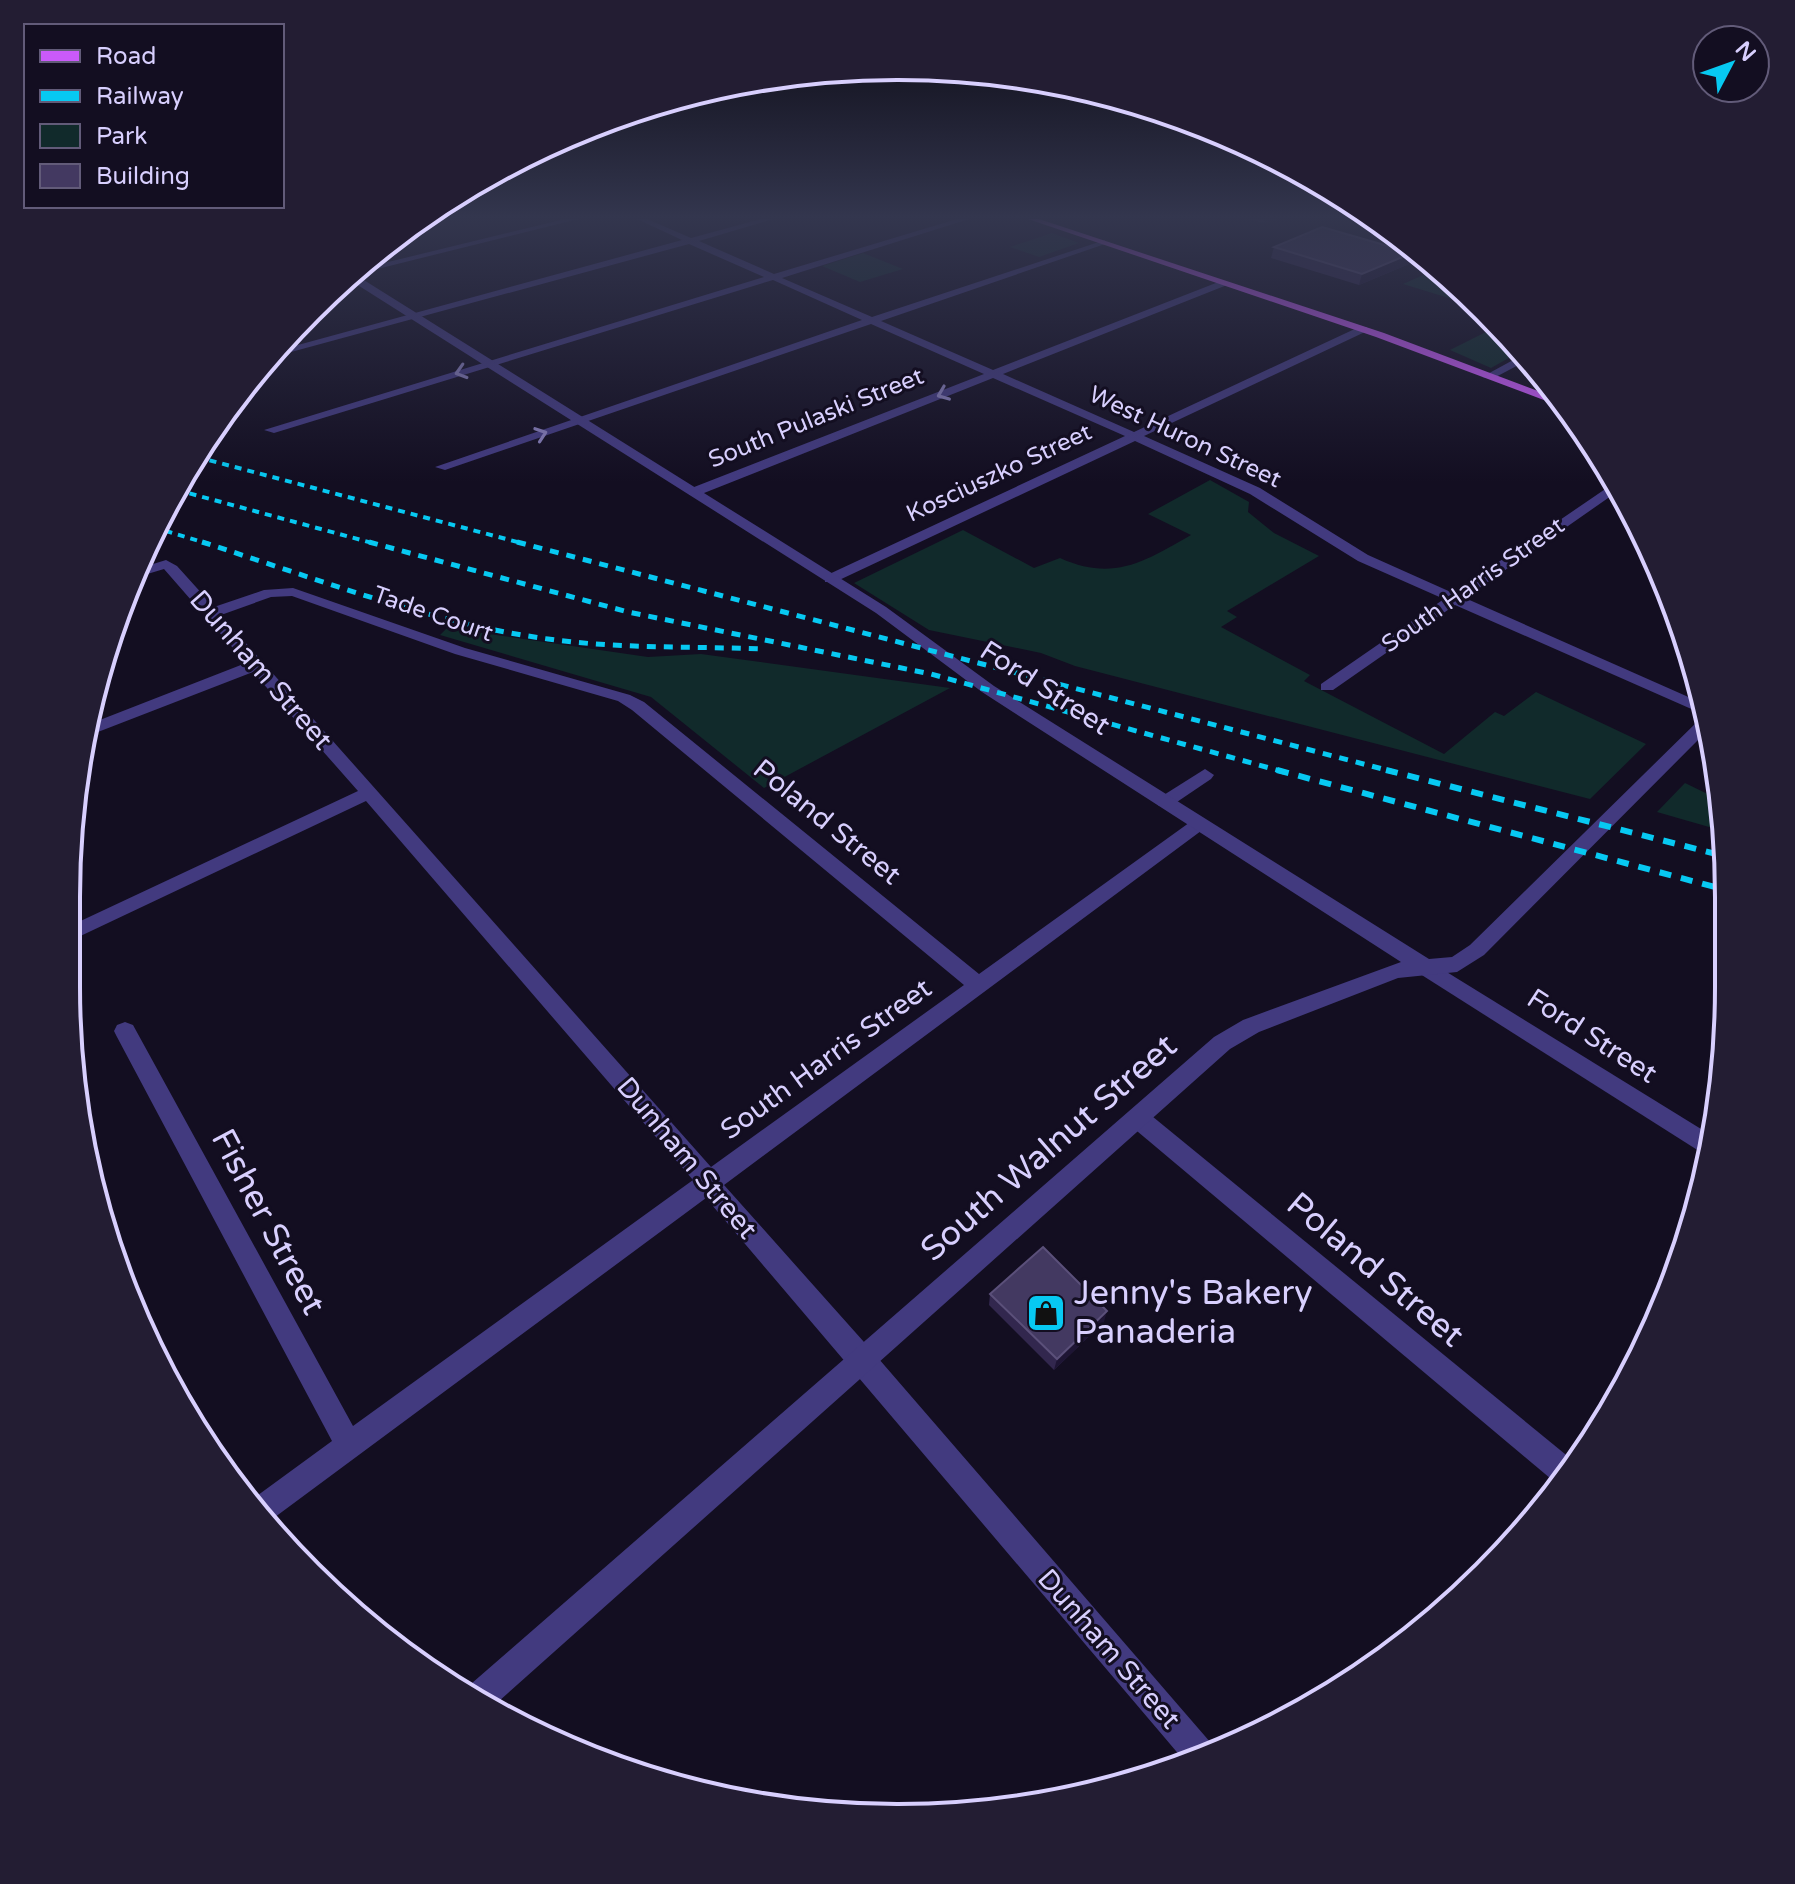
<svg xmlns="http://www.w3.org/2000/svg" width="1795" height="1884" font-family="'Varela Round',sans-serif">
	<rect width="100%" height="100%" fill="#130e21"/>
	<!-- green -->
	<g fill="#112a2b">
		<path d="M1052,233L1079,243L1039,257L1010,247Z"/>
		<path d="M863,253L903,269L860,282L822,266Z"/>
		<path d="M1437,269L1478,307L1403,284Z"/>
		<path d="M1498,326L1523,350L1491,368L1450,350Z"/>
		<path d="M1210,480L1249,502L1248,512L1274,533L1319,556L1227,611L1237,617L1221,627L1310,675L1304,681L1444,754L1495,712L1504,716L1536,692L1646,744L1590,799L1075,666L1041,653L929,630L854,583L963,530L1034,568L1060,558C1113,582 1144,562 1191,535L1148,514Z"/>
		<path d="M447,628L648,657L701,654L950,688L764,788L651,697L440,635Z"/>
		<path d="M1685,783L1722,801L1723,831L1657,812Z"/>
	</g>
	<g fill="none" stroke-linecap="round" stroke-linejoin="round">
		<!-- minor -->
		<g fill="#423a7f" fill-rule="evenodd">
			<path d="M565,219H578L345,277L351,271Z"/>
			<path d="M637,219H647L691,238L761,219H773L699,241L774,274L957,219H969L782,278L872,317L1105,240V244L881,321L993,370L1221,281H1227V285L1003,374L1134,432L1359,327H1367V331L1144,436L1260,488L1368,555L1453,593L1617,481L1621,489L1465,598L1702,703L1705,715L1455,605L1333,690H1321V684L1444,599L1358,561L1250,494L1135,441L835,582H825V576L1125,436L993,378L699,495H689V489L984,374L871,324L445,470L435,467L862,320L773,280L274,433L264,430L764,277L689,244L269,358L276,351L682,240Z"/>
			<path d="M1526,353L1530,359L1492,379L1482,377Z"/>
			<path d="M166,560L177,566L214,607L264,590L293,588L465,648L630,695L644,702L979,974L1193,820H1205L1208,824L1205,828L724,1185L872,1351L1217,1750L1187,1764L706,1198L267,1523L247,1503L332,1441L117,1037L114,1031L117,1025L125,1022L133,1025L353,1426L693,1180L366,801L72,940V925L358,791L253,672L85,737L87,725L246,663L164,569L134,578L137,569ZM292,596L455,654L618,701L632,710L964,985L711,1167L221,615L271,597Z"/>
			<path d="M1205,769L1214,775L1211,779L1171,806H1159L1156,802L1159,798Z"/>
			<path d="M1424,958L1714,1137L1710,1158L1417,972L1414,966L1417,960Z"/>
			<path d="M1139,1109L1147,1112L1576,1463L1557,1484L1131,1126L1128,1119L1131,1112Z"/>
		</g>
		<!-- tertiary -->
		<path fill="#423a7f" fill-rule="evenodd" d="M351,272L886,607L994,686L1429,959L1452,957L1470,945L1700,719L1705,718L1708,730L1484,955L1457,972L1398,978L1259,1032L1230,1049L489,1710L462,1693L464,1690L1214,1037L1243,1020L1401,962L982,692L876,613L345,277Z"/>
		<!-- primary -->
		<path fill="#ca5afa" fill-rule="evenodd" d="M1028,219H1039L1384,333L1559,399L1565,408L1376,337Z"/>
		<!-- rail-far2 -->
		<g stroke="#07c9f2" stroke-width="4" stroke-dasharray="7 6" stroke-linecap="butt">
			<path d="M197,457L525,544"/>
			<path d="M177,490L376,544"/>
			<path d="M153,527L209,544"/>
		</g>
		<!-- rail-far1 -->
		<g stroke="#07c9f2" stroke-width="5" stroke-dasharray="9 8" stroke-linecap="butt">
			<path d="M202,542C315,578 430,623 548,639C619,649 690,646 761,649"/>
			<path d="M369,542L628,612L931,674L1284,772"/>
			<path d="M517,542L1394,772"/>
		</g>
		<!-- rail -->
		<g stroke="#07c9f2" stroke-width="6" stroke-dasharray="12 10" stroke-linecap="butt">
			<path d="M1277,770L1726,890"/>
			<path d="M1386,770L1724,856"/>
		</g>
	</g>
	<!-- wall -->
	<g fill="#32274e">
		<path d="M1248,219H1276L1264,223Z"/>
		<path d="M1274,247L1409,264L1359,285L1271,258Z"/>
		<path d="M990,1294L1104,1322L1054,1370L989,1305Z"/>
	</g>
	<!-- shaded-wall -->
	<g fill="#1e1534">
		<path d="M1265,219H1276L1264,223Z"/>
		<path d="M1412,253L1409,264L1359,285L1362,274Z"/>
		<path d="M1107,1311L1104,1322L1054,1370L1057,1359Z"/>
	</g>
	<!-- building -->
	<g fill="#433961" stroke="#5b507a" stroke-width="2">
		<path d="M1322,227L1412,253L1362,274L1274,247Z"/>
		<path d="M1043,1247L1107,1311L1057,1359L990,1294Z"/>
	</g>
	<!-- one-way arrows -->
	<defs><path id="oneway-chevron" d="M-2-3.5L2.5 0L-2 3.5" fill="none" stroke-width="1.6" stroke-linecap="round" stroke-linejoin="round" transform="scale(2)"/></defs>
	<g stroke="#867db8">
		<use href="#oneway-chevron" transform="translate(461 372) rotate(163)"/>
		<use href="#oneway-chevron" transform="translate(943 394) rotate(158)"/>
		<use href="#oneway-chevron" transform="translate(541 434) rotate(-19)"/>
	</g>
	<!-- sky -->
	<linearGradient id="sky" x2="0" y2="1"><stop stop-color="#0a0812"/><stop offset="0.45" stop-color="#33364e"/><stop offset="1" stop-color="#33364e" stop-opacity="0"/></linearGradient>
	<rect width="1795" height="482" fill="url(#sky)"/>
	<!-- icons -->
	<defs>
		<symbol id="shop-square" viewBox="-11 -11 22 22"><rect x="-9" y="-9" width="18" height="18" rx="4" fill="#07c9f2" stroke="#130e21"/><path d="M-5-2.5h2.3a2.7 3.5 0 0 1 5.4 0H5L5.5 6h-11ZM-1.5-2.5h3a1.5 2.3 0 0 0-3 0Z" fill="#111"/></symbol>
	</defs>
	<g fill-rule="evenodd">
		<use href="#shop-square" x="1024" y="1291" width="44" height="44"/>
	</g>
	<g text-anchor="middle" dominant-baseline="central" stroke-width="6" stroke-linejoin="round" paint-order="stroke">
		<!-- far-street labels -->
		<g font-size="24" fill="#d8cffe" stroke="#130e21">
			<text transform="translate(816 418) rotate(-22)">South Pulaski Street</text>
			<text transform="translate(1185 437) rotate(25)">West Huron Street</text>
			<text transform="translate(999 473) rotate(-25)">Kosciuszko Street</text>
			<text transform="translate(1473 585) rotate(-35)">South Harris Street</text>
			<text transform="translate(433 614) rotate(19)">Tade Court</text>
		</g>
		<!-- street labels -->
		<g font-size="28" fill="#d8cffe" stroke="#130e21">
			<text transform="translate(261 670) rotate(49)">Dunham Street</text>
			<text transform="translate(1045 688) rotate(33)">Ford Street</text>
			<text transform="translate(827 822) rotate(39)">Poland Street</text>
			<text transform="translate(1592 1036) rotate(33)">Ford Street</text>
			<text transform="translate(826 1059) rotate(-36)">South Harris Street</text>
			<text transform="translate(687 1158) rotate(50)">Dunham Street</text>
			<text transform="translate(1109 1649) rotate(49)">Dunham Street</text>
		</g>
		<!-- near-street labels -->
		<g font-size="34" fill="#d8cffe" stroke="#130e21">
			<text transform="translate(1049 1148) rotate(-41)">South Walnut Street</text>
			<text transform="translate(268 1222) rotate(62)">Fisher Street</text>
			<text transform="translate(1375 1270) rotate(40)">Poland Street</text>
		</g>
		<!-- near-poi labels -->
		<g font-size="34" fill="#d8cffe" stroke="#130e21" text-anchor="start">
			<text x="1074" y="1293">Jenny's Bakery<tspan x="1074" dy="39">Panaderia</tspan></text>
		</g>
	</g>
	<!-- crop -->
	<path d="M0 0H1795V1884H0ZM897 80H898A817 817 0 0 1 1715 897V987A817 817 0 0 1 898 1804H897A817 817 0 0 1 80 987V897A817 817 0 0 1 897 80Z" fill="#231d33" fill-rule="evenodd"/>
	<path fill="none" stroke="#d8cffe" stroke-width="4" d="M897 80H898A817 817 0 0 1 1715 897V987A817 817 0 0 1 898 1804H897A817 817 0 0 1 80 987V897A817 817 0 0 1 897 80Z"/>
	<!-- legend -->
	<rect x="24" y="24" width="260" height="184" fill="#130e21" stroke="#625b79" stroke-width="2"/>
	<rect x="40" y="50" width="40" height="12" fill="#ca5afa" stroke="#625b79" stroke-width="2"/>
	<text x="96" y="64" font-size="24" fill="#d8cffe">Road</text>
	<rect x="40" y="90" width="40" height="12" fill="#07c9f2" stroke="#625b79" stroke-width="2"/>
	<text x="96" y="104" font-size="24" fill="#d8cffe">Railway</text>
	<rect x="40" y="124" width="40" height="24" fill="#112a2b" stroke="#625b79" stroke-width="2"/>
	<text x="96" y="144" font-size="24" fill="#d8cffe">Park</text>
	<rect x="40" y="164" width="40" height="24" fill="#433961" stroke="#625b79" stroke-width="2"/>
	<text x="96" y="184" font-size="24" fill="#d8cffe">Building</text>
	<!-- north arrow -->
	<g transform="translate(1731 64) rotate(49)"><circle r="38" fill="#130e21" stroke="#625b79" stroke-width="2"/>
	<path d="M0-6L14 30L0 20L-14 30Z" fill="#07c9f2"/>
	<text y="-12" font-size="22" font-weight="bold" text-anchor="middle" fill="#d8cffe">N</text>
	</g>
</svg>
